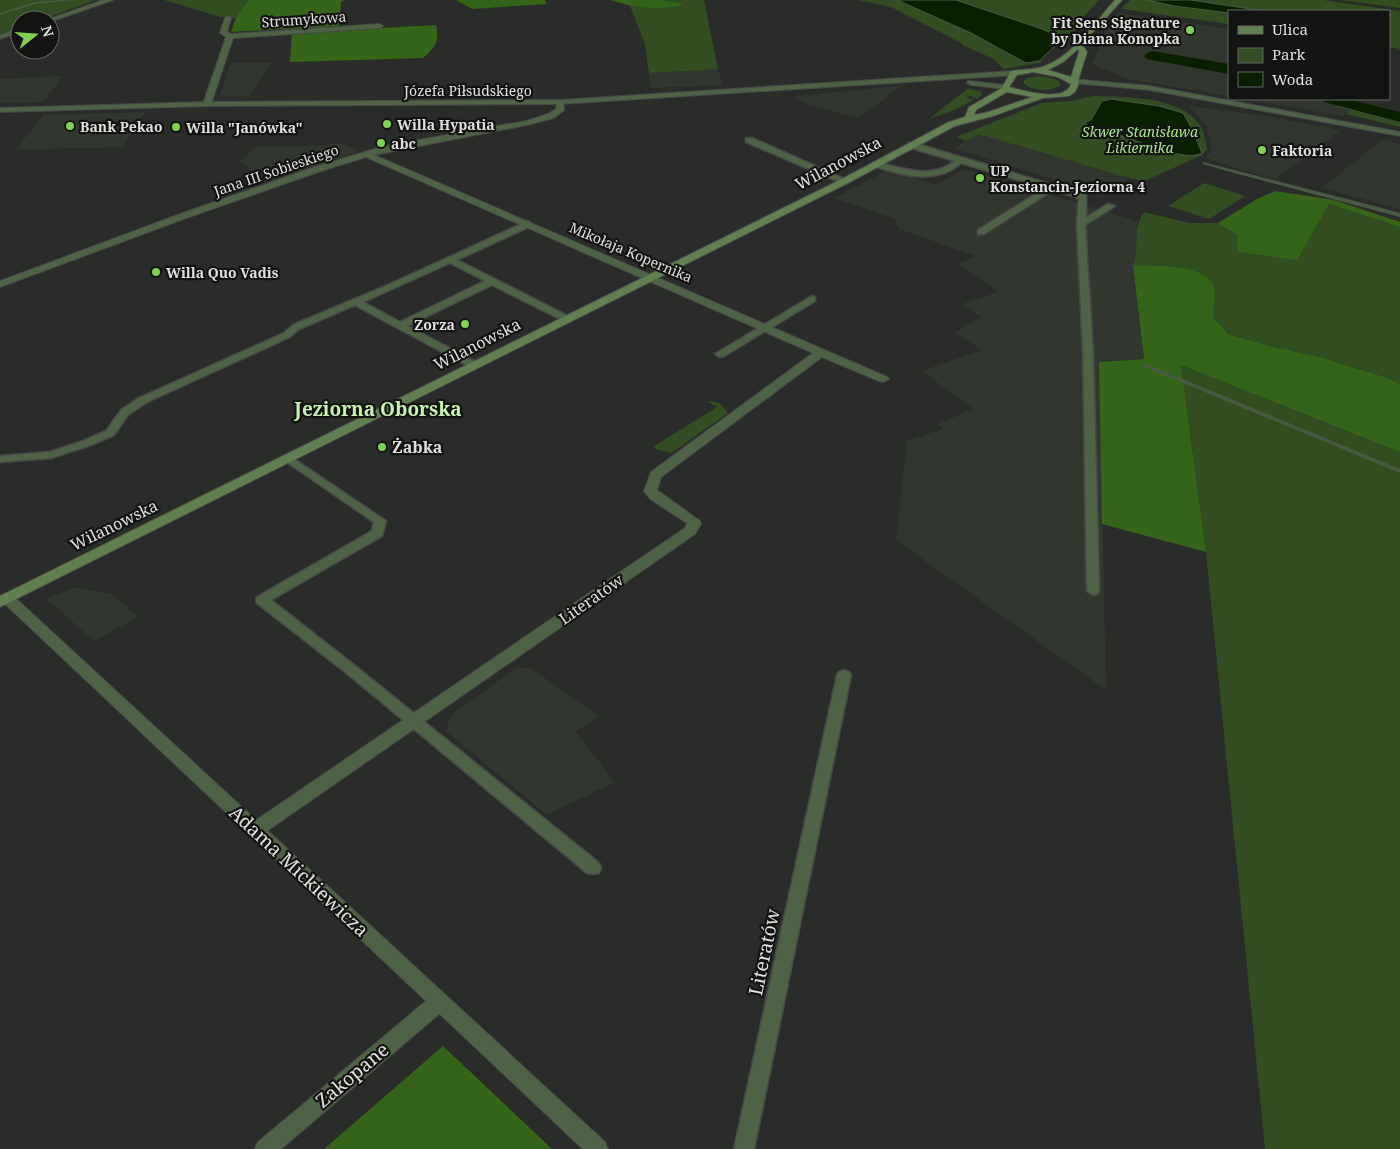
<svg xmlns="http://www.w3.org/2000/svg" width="1400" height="1149" font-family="'Noto Serif',serif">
	<rect width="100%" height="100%" fill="#2a2c29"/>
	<!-- built -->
	<g fill="#31372e">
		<path d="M1118,13L1229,29V96L1128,79L1092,64L1107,28Z"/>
		<path d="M273,62L250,96H220L231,63Z"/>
		<path d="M718,69L723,85L651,88L649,73Z"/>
		<path d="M63,76L43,102L0,103V79Z"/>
		<path d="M901,86L859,118L810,105L802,102L796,96Z"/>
		<path d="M1245,99H1353L1339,106L1351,109L1342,116Z"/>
		<path d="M1189,106L1254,114L1341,130L1276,178L1262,176L1206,158L1212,149L1207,126Z"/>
		<path d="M146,112L122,147L15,150L44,115Z"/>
		<path d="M979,133L1129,178L1103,195L953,148Z"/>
		<path d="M1383,139L1400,144V209L1322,188Z"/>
		<path d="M341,143L359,151L274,181L237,160L245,159L253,147L317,146Z"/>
		<path d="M965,169L1137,221L1136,256L1133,265L1144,359L1099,362L1106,690L896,540L907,441L943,429L938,424L973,409L922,371L982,350L955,333L981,317L962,304L998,292L958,264L976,256L899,229L895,219L834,198L889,170L936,185Z"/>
		<path d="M75,587L112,594L138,617L94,641L47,599Z"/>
		<path d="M516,668H531L598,716L576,732L615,782L547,815L446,731L450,716Z"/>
	</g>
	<!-- green -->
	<g fill="#314d21">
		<path d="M0,0H96L40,20H20V27L0,34Z"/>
		<path d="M164,0H344L329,8L245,19L221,17Z"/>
		<path d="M611,0H704L718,69L649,73L645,44L630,6Z"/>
		<path d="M858,0H1099L1076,25V30L1064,44L1056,45L1039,61L1045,62L1004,69L994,59L962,45L963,44L891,7Z"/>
		<path d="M1130,0H1323L1400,11V49L1389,47V11H1229V24L1121,9Z"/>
		<path d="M1340,0H1400V8Z"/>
		<path d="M1042,76L1058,80L1061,85C1052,92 1030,92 1023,82L1027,78Z"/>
		<path d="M967,89L981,91L982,95L977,99L971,96L966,97L974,100L954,110L929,119Z"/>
		<path d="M1094,96C1125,97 1184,96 1201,127C1205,133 1205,142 1207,149L1202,155L1145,181L1129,178L979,134L966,141L956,137L1042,103L1071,101Z"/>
		<path d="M1351,109L1400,122V127L1346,114Z"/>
		<path d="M1204,183L1245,196L1209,219L1168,206Z"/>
		<path d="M1329,204L1400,227V385L1391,379L1320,357L1273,347L1228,334L1213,317C1213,308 1217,294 1214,286C1206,263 1153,266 1133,265C1140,246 1132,228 1144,212L1189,223H1218L1237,235Z"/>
		<path d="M1181,364L1400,452V1149H1265L1206,552Z"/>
		<path d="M709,401L720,403L728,413L671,453L655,449L654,446L717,407L708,402Z"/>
	</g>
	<!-- forest -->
	<g fill="#366419">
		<path d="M249,0H344L341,2L339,26L231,32L236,18Z"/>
		<path d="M456,0H545L547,4L472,9Z"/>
		<path d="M611,0H661L684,4C660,12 634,7 611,0Z"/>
		<path d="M436,25C439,43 436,46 423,58L290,62L292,33Z"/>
		<path d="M1275,191L1334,200L1400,222V227L1329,204L1297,260L1238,252L1237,235L1218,223L1257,199Z"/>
		<path d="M1133,265C1153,266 1206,263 1214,286C1217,294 1213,308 1213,317L1228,334L1273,347L1320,357L1391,379L1400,385V452L1181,365L1206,552L1102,524L1099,362L1144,359Z"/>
		<path d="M443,1046L552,1149H324Z"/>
	</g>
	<!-- water -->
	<g fill="#082000" stroke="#485a43">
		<path d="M897,0H956L1042,29L1065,39L1056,45L1039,61L1026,63L971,33Z"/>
		<path d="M1147,0H1191L1264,11L1229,13L1174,6Z"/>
		<path d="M1111,99L1159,106L1183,113L1191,127L1202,153C1185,163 1135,139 1116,134C1106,131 1095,130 1086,124V122L1091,120L1102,101Z"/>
		<path d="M1350,100L1400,113V122L1338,106Z"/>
	</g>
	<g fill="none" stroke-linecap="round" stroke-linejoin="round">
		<!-- stream -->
		<g fill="#485a43" fill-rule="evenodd">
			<path d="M58,0H73L35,4L0,15V13L35,2Z"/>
			<path d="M1203,162L1378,207L1400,213V217L1227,171L1203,164Z"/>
			<path d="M1144,363L1400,469V473L1142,366V364Z"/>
		</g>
		<!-- canal -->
		<g fill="#082000" fill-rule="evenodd">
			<path d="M1152,51L1229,64V74L1147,59L1144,56L1147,53Z"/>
			<path d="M1322,99H1348L1400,112V122L1324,102Z"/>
		</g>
		<defs>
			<g id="service">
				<path d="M746,138H752L849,181L842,183L746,142Z"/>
				<path d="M908,143H914L1086,195V218L1108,204L1115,206L1085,225L1093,353L1099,591L1097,594L1093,595L1087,591L1083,353L1077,224L1079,198L1053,190L984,234H978V230L1045,188L961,163C941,181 915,178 890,171C884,169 877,168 872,164L876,162C902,168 932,180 955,161L908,147Z"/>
				<path d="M528,221L532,224L531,226L457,260L570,317V321H564L492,285L407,326L478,363V367H470L355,305L299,329L290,337L147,402L129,414L114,435L91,445L51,458L0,462V456L50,452L83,441L106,431L121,410L139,398L284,333L293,325L388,285ZM450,263L485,281L400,322L363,302Z"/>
				<path d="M812,296L815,297V301L724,356L720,357L715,354Z"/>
				<path d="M288,455L386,521L382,536L271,600L359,669L599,863L601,868L599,873L593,874L587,873L349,675L257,603L256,600L257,597L372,531L374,522L284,460L282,458L284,456Z"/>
				<path d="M844,670L849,672L851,675L754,1149H734L837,675L839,672Z"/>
			</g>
			<g id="minor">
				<path d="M103,0H113L52,21L47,20Z"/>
				<path d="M228,16L231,18L227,32L231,34L380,24L383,26L380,28L233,38L211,104L204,106L203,104L226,37L220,33L225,18Z"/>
				<path d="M20,28V32L0,39V35Z"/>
				<path d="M557,100H563L564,110L554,118L527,125L374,155L887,377L889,379L883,382L879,381L822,357L661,477L657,490L700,521L701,524L695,534L261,835L255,837L249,835L247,830L249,825L685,528L687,523L650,499L644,491L651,472L813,353L366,157L324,170L189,217L0,287V281L183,213L318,166L385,146L526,121L548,114L556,109Z"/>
				<path d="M439,993L446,996L449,1002L446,1008L281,1149H255L258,1142L432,996Z"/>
			</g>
			<g id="tertiary">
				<path d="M1014,71L1018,73L1017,75L560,104L207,106L0,112V108L207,102L560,100Z"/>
				<path d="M1071,79L1150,86L1400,132V136L1150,90L1074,83L1070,81Z"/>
				<path d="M968,81L1005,85L1009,87L1005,89L971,85L967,83Z"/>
				<path d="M7,593L12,595L605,1142L608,1149H583L2,601L0,598L2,595Z"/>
			</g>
			<path id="secondary" d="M1115,0H1122L1082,44L1087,52L1078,81L1079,83L1075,92L1069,96L1043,98L993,116L955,126L848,183L0,607V596L842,179L949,122L965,117L969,107L1002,88L1011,71C1023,69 1035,70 1045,66C1074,55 1095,22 1115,0ZM1078,49L1079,52L1071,77L1048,70L1063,62ZM1033,72L1058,77L1071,84C1065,103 1024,91 1009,87L1017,75ZM1007,92L1032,97L988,112L974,115L976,110Z"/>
		</defs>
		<!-- service casing -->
		<use href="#service" stroke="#474946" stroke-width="3"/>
		<!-- minor casing -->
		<use href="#minor" stroke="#474946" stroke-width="2"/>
		<!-- tertiary casing -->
		<use href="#tertiary" stroke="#474946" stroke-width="2"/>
		<!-- secondary casing -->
		<use href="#secondary" stroke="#474946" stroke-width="2"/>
		<!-- service -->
		<use href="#service" fill="#4e6245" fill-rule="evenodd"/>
		<!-- minor -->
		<use href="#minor" fill="#4e6245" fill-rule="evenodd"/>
		<!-- tertiary -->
		<use href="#tertiary" fill="#4e6245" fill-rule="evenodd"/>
		<!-- secondary -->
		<use href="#secondary" fill="#618051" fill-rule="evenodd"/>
	</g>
	<!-- markers -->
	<g fill="#80d051" stroke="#131412" stroke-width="2">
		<circle cx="1190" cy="30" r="5"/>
		<circle cx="387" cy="124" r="5"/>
		<circle cx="70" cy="126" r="5"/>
		<circle cx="176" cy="127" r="5"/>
		<circle cx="381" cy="143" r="5"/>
		<circle cx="1262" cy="150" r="5"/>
		<circle cx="980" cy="178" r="5"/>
		<circle cx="156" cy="272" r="5"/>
		<circle cx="465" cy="324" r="5"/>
		<circle cx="382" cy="447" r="5"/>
	</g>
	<g text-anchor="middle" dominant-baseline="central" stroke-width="4.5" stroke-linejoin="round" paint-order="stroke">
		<!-- far-street labels -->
		<g font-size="14" fill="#dfe0de" stroke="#131412">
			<text transform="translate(304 19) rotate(-4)">Strumykowa</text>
			<text x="468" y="90">Józefa Piłsudskiego</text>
			<text transform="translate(276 170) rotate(-19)">Jana III Sobieskiego</text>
			<text transform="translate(631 252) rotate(23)">Mikołaja Kopernika</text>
		</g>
		<!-- far-poi labels -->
		<g font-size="14" font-weight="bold" fill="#dfe0de" stroke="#131412" text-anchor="start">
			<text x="1180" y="22" text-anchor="end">Fit Sens Signature<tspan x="1180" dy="16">by Diana Konopka</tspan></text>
			<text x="397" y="124">Willa Hypatia</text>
			<text x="80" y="126">Bank Pekao</text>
			<text x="186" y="127">Willa "Janówka"</text>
			<text x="391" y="143">abc</text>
			<text x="1272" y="150">Faktoria</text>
			<text x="990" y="170">UP<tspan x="990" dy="16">Konstancin-Jeziorna 4</tspan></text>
			<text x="166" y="272">Willa Quo Vadis</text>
			<text x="455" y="324" text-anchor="end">Zorza</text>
		</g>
		<!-- far-park labels -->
		<g font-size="14" font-style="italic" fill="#a5e684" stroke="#131412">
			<text x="1140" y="131">Skwer Stanisława<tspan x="1140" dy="16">Likiernika</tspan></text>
		</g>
		<!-- street labels -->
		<g font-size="16" fill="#dfe0de" stroke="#131412">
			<text transform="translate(838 163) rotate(-28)">Wilanowska</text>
			<text transform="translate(477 344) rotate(-27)">Wilanowska</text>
			<text transform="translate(114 525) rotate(-26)">Wilanowska</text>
			<text transform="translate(591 599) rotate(-35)">Literatów</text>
		</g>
		<!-- poi labels -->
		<g font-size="16" font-weight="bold" fill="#dfe0de" stroke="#131412" text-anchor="start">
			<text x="392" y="447">Żabka</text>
		</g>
		<!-- quarter labels -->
		<g font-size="19" font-weight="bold" fill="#c6f3b0" stroke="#131412">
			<text x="378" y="409">Jeziorna Oborska</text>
		</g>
		<!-- near-street labels -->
		<g font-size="19" fill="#dfe0de" stroke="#131412">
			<text transform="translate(299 871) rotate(43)">Adama Mickiewicza</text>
			<text transform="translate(764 952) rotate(-78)">Literatów</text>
			<text transform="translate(352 1075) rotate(-40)">Zakopane</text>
		</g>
	</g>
	<!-- legend -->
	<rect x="1228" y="10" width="162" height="90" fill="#131412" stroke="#656664"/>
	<rect x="1238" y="26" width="25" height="8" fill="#618051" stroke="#656664"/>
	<text x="1272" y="35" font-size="15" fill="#dfe0de">Ulica</text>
	<rect x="1238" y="48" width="25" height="15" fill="#314d21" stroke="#656664"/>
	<text x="1272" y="60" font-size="15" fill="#dfe0de">Park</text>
	<rect x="1238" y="72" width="25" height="15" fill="#082000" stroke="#656664"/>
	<text x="1272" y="85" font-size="15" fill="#dfe0de">Woda</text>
	<!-- north arrow -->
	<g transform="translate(35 35) rotate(73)"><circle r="24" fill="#131412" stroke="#656664"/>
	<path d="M0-4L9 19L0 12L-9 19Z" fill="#80d051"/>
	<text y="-8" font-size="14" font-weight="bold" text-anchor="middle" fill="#dfe0de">N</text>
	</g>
</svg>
